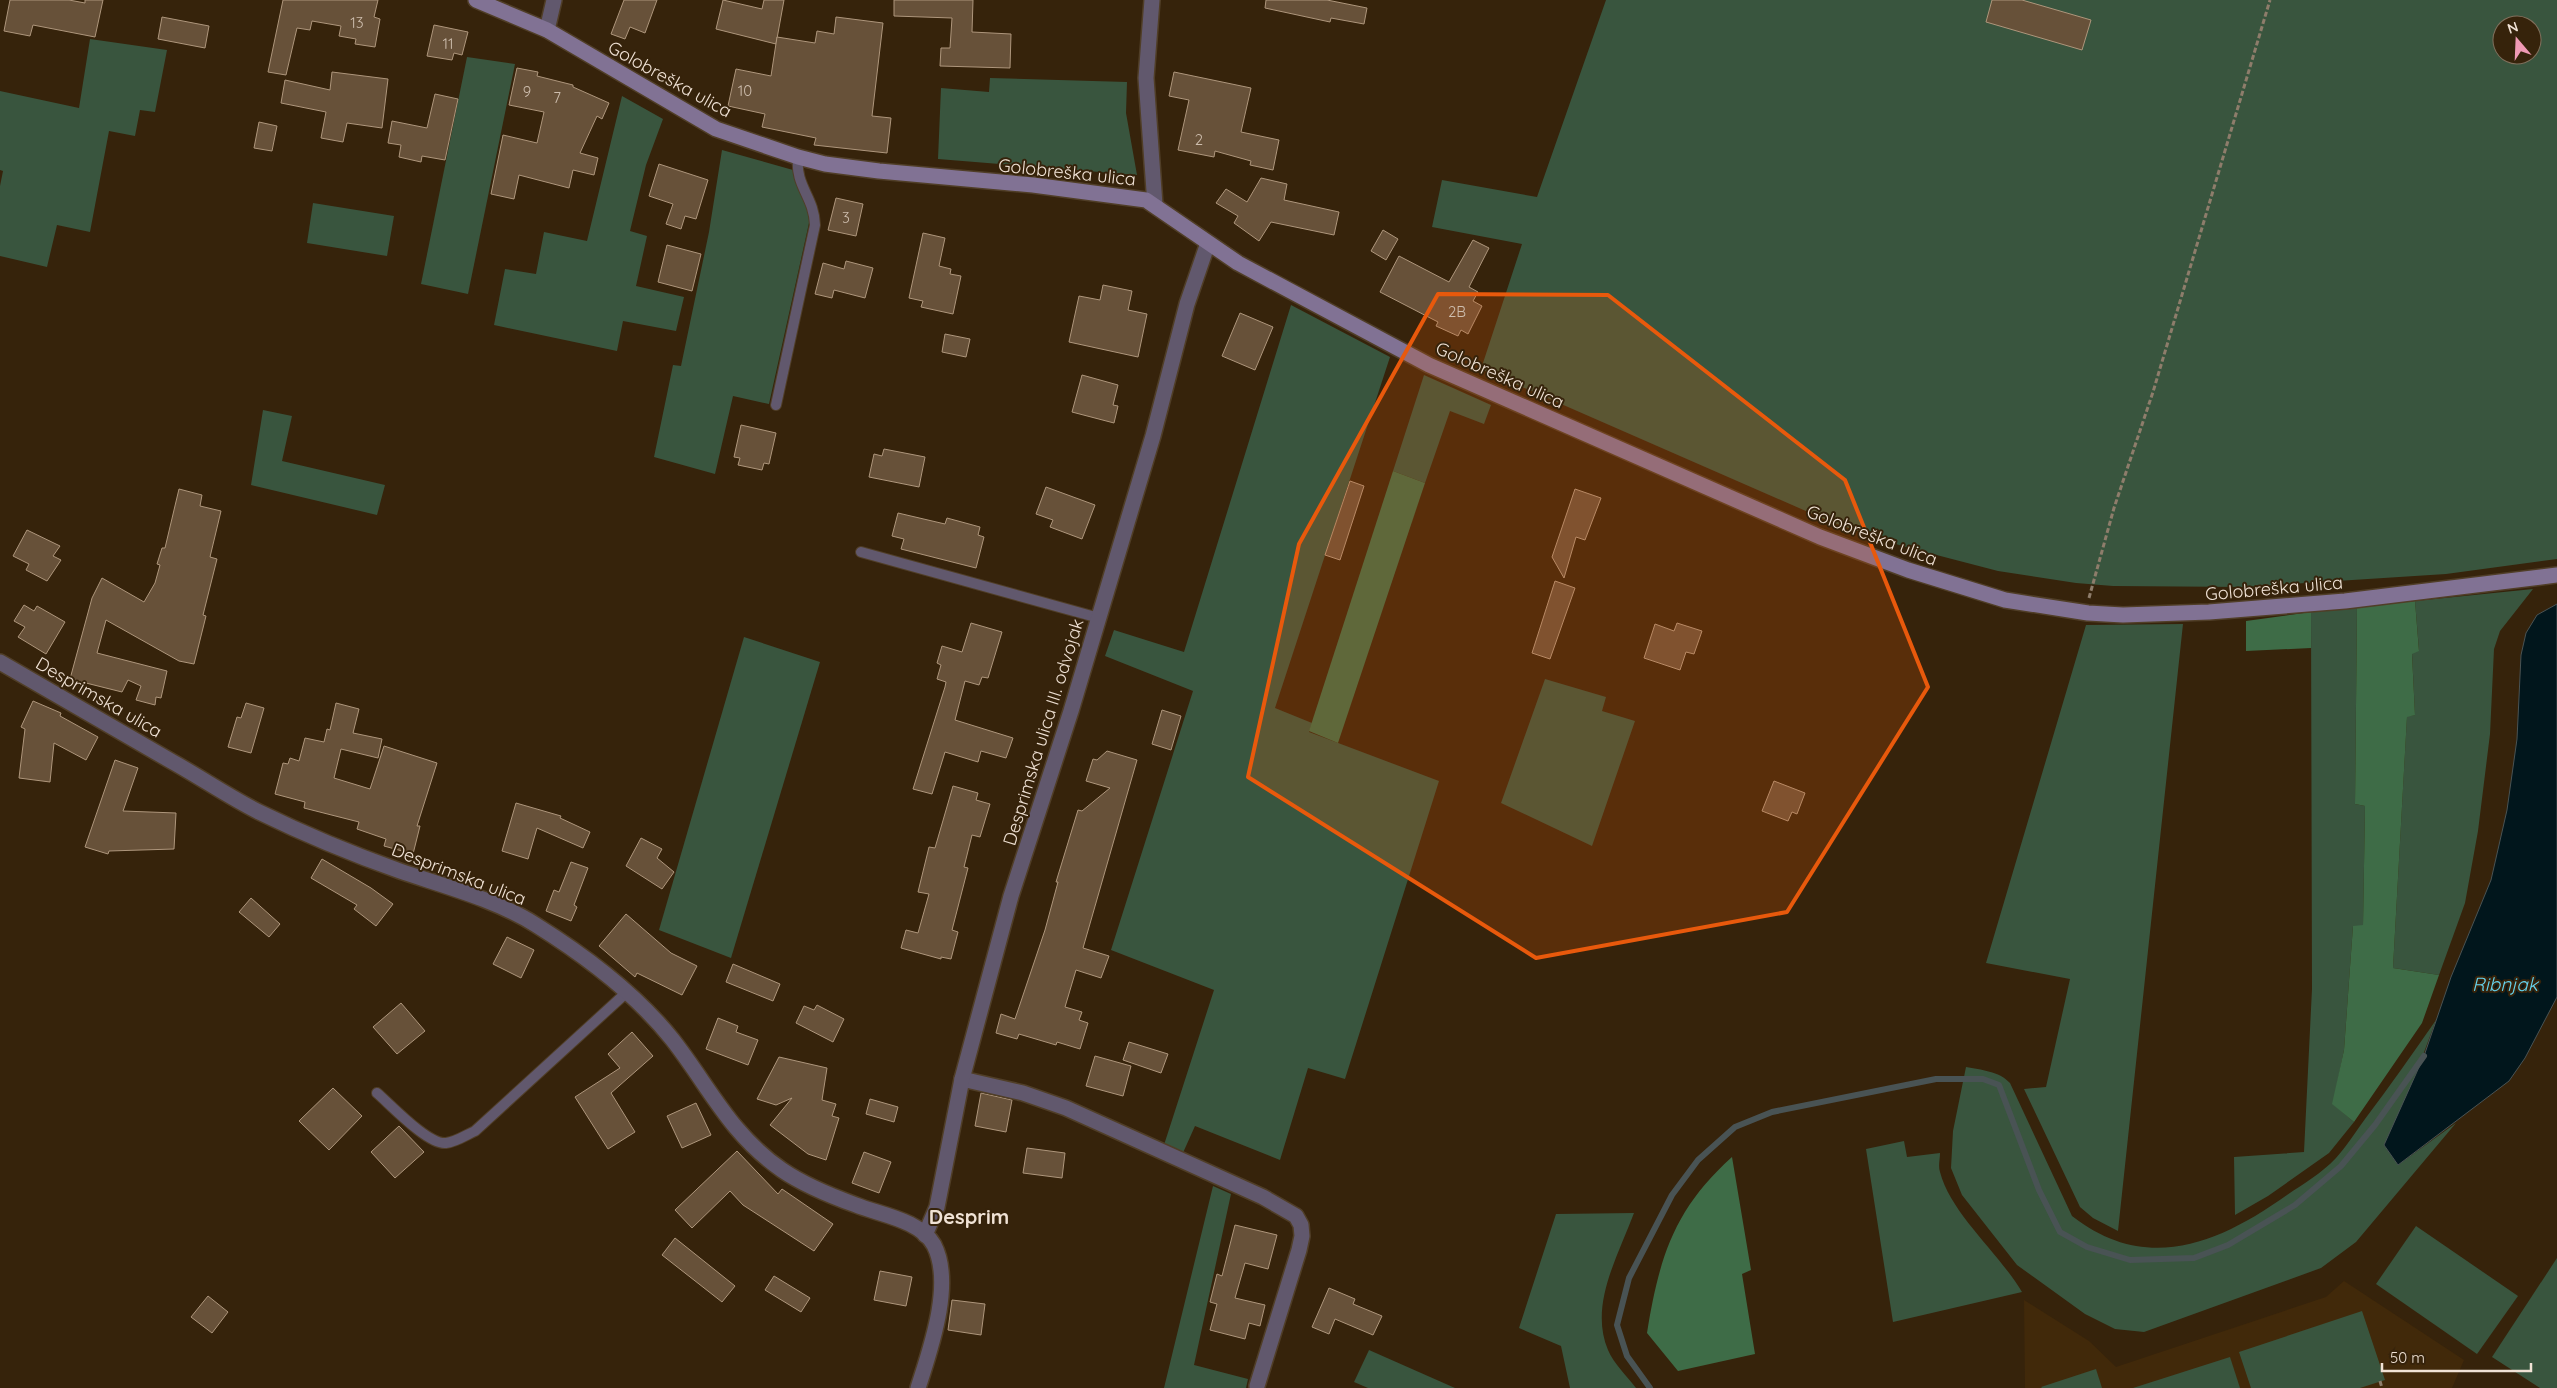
<svg xmlns="http://www.w3.org/2000/svg" width="2557" height="1388" font-family="Quicksand,sans-serif">
	<rect width="100%" height="100%" fill="#36230b"/>
	<!-- built -->
	<path fill="#41290a" d="M2344,1281L2464,1360L2452,1388H2025L2024,1300L2089,1341L2116,1367L2326,1297Z"/>
	<!-- green -->
	<g fill="#39553e" fill-rule="evenodd">
		<path d="M1606,0H2557V559L2446,574L2244,587L2113,586L2076,583L1998,571L1902,546L1831,522L1481,369L1522,244L1432,227L1442,180L1537,197ZM2502,25H2532V55H2502Z"/>
		<path d="M90,39L167,50L155,112L140,110L135,136L109,131L90,232L57,225L47,267L0,256V186L3,171L0,170V91L79,108Z"/>
		<path d="M467,57L515,64L468,294L421,284Z"/>
		<path d="M990,78L1127,82L1126,113L1137,175L938,159L941,88L989,92Z"/>
		<path d="M622,96L663,119L646,165L630,231L647,236L636,286L684,297L676,331L623,321L617,351L494,325L505,269L536,274L544,232L587,241Z"/>
		<path d="M722,150L793,170C796,192 810,200 809,223L769,404L733,396L715,474L654,457L673,365L681,366L709,232Z"/>
		<path d="M313,203L394,216L387,256L307,243Z"/>
		<path d="M1291,305L1390,357L1275,708L1312,723L1309,732L1439,781L1345,1079L1308,1068L1280,1160L1195,1126L1182,1155L1163,1148L1214,990L1111,950L1193,691L1105,656L1114,630L1184,652Z"/>
		<path d="M1424,375L1491,405L1484,424L1450,411L1425,483L1393,471Z"/>
		<path d="M263,410L292,416L282,461L385,485L377,515L251,485Z"/>
		<path d="M2533,589L2500,631L2494,649L2490,734L2478,831L2465,903L2439,975L2393,968L2407,716L2415,715L2412,653L2419,650L2415,601Z"/>
		<path d="M2357,607L2355,804L2365,806L2363,926H2353L2344,1050L2333,1104L2354,1122L2329,1153L2268,1196L2235,1215L2234,1157L2304,1152L2312,989L2311,612Z"/>
		<path d="M2183,624L2118,1231L2093,1218L2080,1207L2024,1089L2046,1087L2070,979L1986,963L2086,625Z"/>
		<path d="M744,637L820,662L731,958L659,930Z"/>
		<path d="M1545,679L1606,697L1602,711L1635,721L1592,846L1501,803Z"/>
		<path d="M2436,1020L2410,1090L2384,1145L2398,1165L2456,1123L2356,1242L2321,1268L2144,1332L2115,1329L2085,1314L2017,1265L1962,1195L1951,1168L1953,1131L1966,1067C1981,1070 1999,1071 2010,1083L2072,1216C2146,1274 2218,1244 2287,1195C2303,1184 2322,1173 2336,1158C2347,1146 2356,1131 2365,1119C2390,1086 2413,1053 2436,1020Z"/>
		<path d="M1904,1141L1907,1157L1940,1153C1940,1159 1938,1166 1940,1172C1951,1214 1999,1253 2022,1292L1893,1322L1866,1149Z"/>
		<path d="M1213,1186L1231,1194L1194,1365L1248,1379L1246,1388H1164Z"/>
		<path d="M1634,1213C1618,1256 1589,1305 1608,1350C1614,1364 1627,1376 1636,1388H1570L1561,1346L1519,1328L1556,1214Z"/>
		<path d="M2416,1226L2518,1296L2477,1354L2376,1284Z"/>
		<path d="M2557,1258V1388H2540L2492,1357Z"/>
		<path d="M2362,1311L2385,1380L2360,1388H2251L2239,1352Z"/>
		<path d="M1369,1350L1455,1388H1368L1354,1382Z"/>
		<path d="M2230,1357L2240,1388H2133Z"/>
		<path d="M2096,1369L2102,1388H2042L2041,1387Z"/>
	</g>
	<!-- forest -->
	<g fill="#3e6c47">
		<path d="M1393,471L1425,483L1338,743L1309,731Z"/>
		<path d="M2415,601L2419,651L2412,654L2415,715L2407,717L2393,968L2439,975L2422,1023L2354,1122L2332,1104L2344,1050L2353,926L2363,925L2365,806L2355,804L2357,607Z"/>
		<path d="M2311,612V648L2246,651V621Z"/>
		<path d="M1732,1157L1751,1270L1742,1274L1755,1354L1678,1371L1647,1333C1659,1258 1674,1209 1732,1157Z"/>
	</g>
	<!-- water -->
	<path fill="#01161c" stroke="#495354" d="M2557,604V997L2525,1058L2509,1081L2398,1165L2384,1145L2424,1056L2451,977L2491,880L2507,810L2517,739L2521,655L2526,633L2537,615Z"/>
	<g fill="none" stroke-linecap="round" stroke-linejoin="round">
		<!-- stream -->
		<path stroke="#495354" stroke-width="6" d="M1650,1388L1627,1356L1617,1325L1629,1278L1672,1195L1698,1160L1735,1127L1772,1112L1936,1079H1983L1999,1085L2039,1190L2060,1232L2087,1247L2130,1260L2194,1258L2228,1245L2295,1205L2341,1166L2375,1125L2424,1056"/>
	</g>
	<!-- building -->
	<g fill="#675139" stroke="#ae967c">
		<path d="M10,0H69L85,3V0H103L95,37L33,25L30,36L4,31Z"/>
		<path d="M283,0H378L374,17L380,19L375,47L355,44L356,39L339,36L341,26L312,21L310,30L297,28L286,75L268,72Z"/>
		<path d="M624,0H657L645,33L630,27L625,39L611,34Z"/>
		<path d="M723,0L762,9L764,0H784L776,44L716,29Z"/>
		<path d="M894,0H973L972,32L1011,34L1010,68L940,66L941,48H950L952,18L894,16Z"/>
		<path d="M1266,0H1327L1367,8L1364,24L1331,18L1330,22L1265,8Z"/>
		<path d="M1992,0H2022L2091,20L2082,50L1986,22Z"/>
		<path d="M162,17L209,26L205,48L158,39Z"/>
		<path d="M836,17L883,23L872,116L891,118L887,153L814,145L816,138L762,127L765,114L728,106L736,69L771,76L777,37L815,43L817,31L834,34Z"/>
		<path d="M434,25L468,32L462,55L454,53L452,60L427,56Z"/>
		<path d="M517,68L538,72L537,76L573,85V87L609,103L602,119L597,116L580,153L598,158L594,175L573,170L569,188L519,175L514,199L491,194L503,135L537,143L544,112L509,105Z"/>
		<path d="M332,72L388,79L382,128L347,123L343,142L321,138L326,112L281,103L285,80L330,90Z"/>
		<path d="M1174,72L1251,88L1241,132L1279,140L1273,170L1250,165L1251,161L1215,151L1214,157L1178,150L1189,100L1169,96Z"/>
		<path d="M435,94L458,99L445,160L422,156L421,162L399,157L401,145L388,143L392,121L427,128Z"/>
		<path d="M259,122L277,126L272,151L254,148Z"/>
		<path d="M659,164L708,180L696,219L685,216L681,229L666,224L673,204L649,196Z"/>
		<path d="M1261,178L1287,184L1284,200L1339,212L1334,235L1271,222L1259,241L1234,223L1238,216L1216,203L1226,189L1247,202Z"/>
		<path d="M836,198L863,204L856,236L828,230Z"/>
		<path d="M1383,230L1398,239L1386,260L1371,251Z"/>
		<path d="M923,233L945,238L939,266L951,269L950,274L961,276L953,314L921,307L923,301L909,298Z"/>
		<path d="M1473,240L1489,248L1469,287L1478,292L1473,301L1482,306L1468,334L1461,330L1458,336L1436,326L1438,322L1380,292L1399,256L1449,282Z"/>
		<path d="M667,245L701,254L692,291L658,282Z"/>
		<path d="M846,261L873,268L865,298L834,290L832,298L815,294L823,263L844,269Z"/>
		<path d="M1103,285L1132,291L1128,310L1147,314L1138,357L1069,342L1079,296L1100,300Z"/>
		<path d="M1240,313L1273,327L1255,370L1222,356Z"/>
		<path d="M945,334L970,339L966,357L942,352Z"/>
		<path d="M1082,375L1118,385L1113,405L1118,406L1114,423L1072,412Z"/>
		<path d="M741,425L776,433L769,464L764,463L762,470L738,465L740,458L734,457Z"/>
		<path d="M884,449L925,457L919,487L869,477L874,454L882,456Z"/>
		<path d="M1350,481L1364,486L1340,560L1325,555Z"/>
		<path d="M1046,487L1095,505L1082,539L1050,527L1053,520L1036,514Z"/>
		<path d="M179,489L202,495L200,506L221,511L210,557L217,559L203,615L206,616L194,664L179,661L106,620L97,653L167,671L161,698L156,697L155,705L136,700L141,686L128,680L122,692L70,679L92,598L102,578L144,602L155,583L160,565L157,564L162,548H165Z"/>
		<path d="M1575,489L1601,498L1585,540L1576,537L1564,578L1552,557Z"/>
		<path d="M898,513L945,524L947,518L980,527L978,535L984,537L976,568L901,549L904,539L892,536Z"/>
		<path d="M27,530L60,546L53,556L61,560L47,581L26,570L29,564L13,556Z"/>
		<path d="M1555,581L1575,588L1550,659L1532,653Z"/>
		<path d="M24,605L34,611L37,606L65,622L46,654L18,637L25,627L14,621Z"/>
		<path d="M971,623L1002,632L988,678L982,677L979,685L965,681L955,720L1013,738L1006,758L981,751L978,762L945,752L932,794L913,789L945,687L946,682L937,679L941,665L937,663L942,646L962,652Z"/>
		<path d="M1677,623L1702,631L1694,654L1686,652L1680,670L1644,658L1655,624L1674,631Z"/>
		<path d="M33,701L61,713L60,716L98,737L86,760L54,743L50,782L19,778L25,729L21,727Z"/>
		<path d="M246,703L264,708L251,753L228,747L237,717L241,718Z"/>
		<path d="M336,703L359,709L353,733L382,739L378,758L341,749L334,778L370,789L384,746L437,763L417,826H420L413,854L384,846L386,839L357,829L359,822L304,808L305,802L275,794L283,763L288,764L290,758L299,761L305,738L324,742L327,729L330,730Z"/>
		<path d="M1162,710L1181,716L1171,750L1152,744Z"/>
		<path d="M1107,751L1137,760L1083,948L1109,956L1101,978L1076,970L1065,1007L1082,1012L1079,1020L1088,1023L1080,1049L1057,1042L1056,1045L1019,1034L1017,1039L996,1033L1001,1014L1015,1019L1045,930L1058,882H1056L1078,810L1082,811L1110,788L1086,781L1093,759L1097,760Z"/>
		<path d="M115,760L138,768L123,811L176,813L174,849L109,851L108,854L85,847Z"/>
		<path d="M1774,781L1805,793L1797,814L1792,812L1788,821L1762,811Z"/>
		<path d="M953,786L978,793L976,800L990,804L980,837L972,835L964,867L968,868L952,930L958,932L951,959L941,957V959L901,948L906,930L918,933L929,894L918,892L929,847L935,848Z"/>
		<path d="M516,803L561,816L560,818L590,832L583,848L537,828L528,859L502,851Z"/>
		<path d="M641,838L662,849L657,858L674,872L662,889L626,866Z"/>
		<path d="M322,859L371,888L393,904L376,926L354,909L357,905L311,878Z"/>
		<path d="M571,862L588,868L574,905L577,907L571,921L546,911L554,890L559,892Z"/>
		<path d="M251,898L280,924L269,937L239,912Z"/>
		<path d="M626,914L671,953L697,966L682,995L637,973L635,977L599,946Z"/>
		<path d="M507,937L534,950L521,978L493,964Z"/>
		<path d="M733,964L780,984L773,1001L726,982Z"/>
		<path d="M401,1003L425,1031L397,1054L373,1027Z"/>
		<path d="M817,1005L844,1019L833,1042L796,1023L804,1006L814,1010Z"/>
		<path d="M718,1018L738,1026L736,1032L758,1040L748,1065L706,1049Z"/>
		<path d="M632,1032L653,1056L611,1093L635,1132L608,1149L575,1097L620,1068L608,1054Z"/>
		<path d="M1129,1042L1168,1054L1161,1073L1123,1060Z"/>
		<path d="M1095,1056L1131,1066L1123,1096L1086,1086Z"/>
		<path d="M779,1057L827,1068L822,1100L836,1104L832,1116L839,1118L826,1160L808,1154L770,1125L792,1098L776,1105L757,1099Z"/>
		<path d="M333,1088L362,1116L329,1150L299,1121Z"/>
		<path d="M981,1093L1012,1100L1006,1132L975,1126Z"/>
		<path d="M870,1099L898,1107L894,1122L866,1114Z"/>
		<path d="M696,1103L711,1135L682,1148L667,1116Z"/>
		<path d="M399,1126L424,1152L395,1178L371,1152Z"/>
		<path d="M1027,1148L1065,1153L1062,1178L1023,1173Z"/>
		<path d="M737,1151L778,1194L782,1189L833,1224L814,1251L743,1205L730,1191L692,1228L675,1210Z"/>
		<path d="M864,1152L891,1162L879,1193L852,1183Z"/>
		<path d="M1235,1225L1277,1235L1268,1269L1245,1263L1235,1298L1265,1305L1260,1326L1249,1323L1245,1339L1210,1330L1217,1304L1210,1302L1217,1274L1222,1276Z"/>
		<path d="M675,1238L735,1286L722,1302L662,1255Z"/>
		<path d="M880,1271L912,1277L906,1306L874,1300Z"/>
		<path d="M774,1276L810,1298L801,1312L765,1290Z"/>
		<path d="M1329,1288L1355,1299L1353,1304L1382,1316L1373,1335L1335,1319L1329,1334L1312,1327Z"/>
		<path d="M208,1296L228,1312L212,1333L191,1317Z"/>
		<path d="M952,1300L985,1304L981,1335L948,1330Z"/>
	</g>
	<g fill="none" stroke-linecap="round" stroke-linejoin="round">
		<defs>
			<g id="lane">
				<path d="M776,405L815,225C814,196 795,187 798,157"/>
				<path d="M861,552L1099,618"/>
				<path d="M377,1093C391,1105 428,1145 446,1143C456,1142 466,1135 475,1131L626,993"/>
			</g>
			<g id="street">
				<path d="M1152,0L1146,78L1155,205"/>
				<path d="M547,30L554,0"/>
				<path d="M0,662C57,695 114,728 171,761C200,777 229,797 259,812C304,834 352,854 400,871C444,886 497,900 536,925C584,955 636,994 672,1039C709,1086 729,1133 782,1170C804,1185 831,1196 856,1205C881,1215 920,1220 934,1245C954,1284 930,1350 918,1388"/>
				<path d="M962,1079L1023,1093L1066,1108L1263,1197L1296,1216L1301,1225L1302,1236L1299,1250L1257,1386"/>
				<path d="M925,1235L937,1207L962,1079L1011,896L1071,711L1153,436L1187,304L1208,243"/>
			</g>
			<path id="secondary" d="M476,0L547,30L716,129L798,157L825,164L879,171L1033,185L1146,200L1238,263L1429,365L1820,537L1908,570L2005,600L2088,613L2123,615L2209,612L2345,601L2557,575"/>
		</defs>
		<!-- lane casing -->
		<use href="#lane" stroke="#503e27" stroke-width="12"/>
		<!-- street casing -->
		<use href="#street" stroke="#503e27" stroke-width="18"/>
		<!-- secondary casing -->
		<use href="#secondary" stroke="#503e27" stroke-width="18"/>
		<!-- path -->
		<g stroke="#8e7d6b" stroke-width="3" stroke-dasharray="5 2.5" stroke-linecap="butt">
			<path d="M2089,598L2114,508L2153,392L2270,0"/>
			<path d="M2380,1381L2382,1388"/>
		</g>
		<!-- lane -->
		<use href="#lane" stroke="#61586d" stroke-width="10"/>
		<!-- street -->
		<use href="#street" stroke="#61586d" stroke-width="15"/>
		<!-- secondary -->
		<use href="#secondary" stroke="#817294" stroke-width="15"/>
	</g>
	<!-- marked area -->
	<path fill="#e8590c" fill-opacity="0.2" stroke="#e8590c" stroke-width="4" stroke-linejoin="round" d="M1438,294L1608,295L1845,480L1928,687L1787,912L1536,958L1248,777L1299,544Z"/>
	<g text-anchor="middle" dominant-baseline="central" stroke-width="4" stroke-linejoin="round" paint-order="stroke">
		<!-- number labels -->
		<g font-size="15" fill="#cebeae">
			<text x="357" y="22">13</text>
			<text x="448" y="43">11</text>
			<text x="745" y="90">10</text>
			<text x="527" y="91">9</text>
			<text x="557" y="97">7</text>
			<text x="1199" y="139">2</text>
			<text x="846" y="217">3</text>
			<text x="1457" y="311">2B</text>
		</g>
		<!-- street labels -->
		<g font-size="18" fill="#f0e2d5" stroke="#36230b">
			<text transform="translate(670 79) rotate(29)">Golobreška ulica</text>
			<text transform="translate(1067 172) rotate(6)">Golobreška ulica</text>
			<text transform="translate(1500 375) rotate(24)">Golobreška ulica</text>
			<text transform="translate(1872 535) rotate(21)">Golobreška ulica</text>
			<text transform="translate(2274 588) rotate(-5)">Golobreška ulica</text>
			<text transform="translate(99 697) rotate(30)">Desprimska ulica</text>
			<text transform="translate(1043 732) rotate(-73)">Desprimska ulica III. odvojak</text>
			<text transform="translate(459 874) rotate(21)">Desprimska ulica</text>
		</g>
		<!-- water labels -->
		<g font-size="19" font-style="italic" fill="#66d5f0" stroke="#36230b">
			<text x="2505" y="984">Ribnjak</text>
		</g>
		<!-- quarter labels -->
		<g font-size="20" font-weight="bold" fill="#f0e2d5" stroke="#36230b">
			<text x="969" y="1216">Desprim</text>
		</g>
	</g>
	<!-- north arrow -->
	<g transform="translate(2517 40) rotate(341)"><circle r="24" fill="#36230b" stroke="#806f5c"/>
	<path d="M0-4L9 19L0 12L-9 19Z" fill="#f09ab5"/>
	<text y="-8" font-size="14" font-weight="bold" text-anchor="middle" fill="#f0e2d5">N</text>
	</g>
	<!-- scale -->
	<path d="M2382 1363v8h149v-8" fill="none" stroke="#f0e2d5" stroke-width="2.5"/>
	<text x="2390" y="1363" font-size="15" fill="#f0e2d5" stroke="#36230b" stroke-width="4" paint-order="stroke">50 m</text>
</svg>
